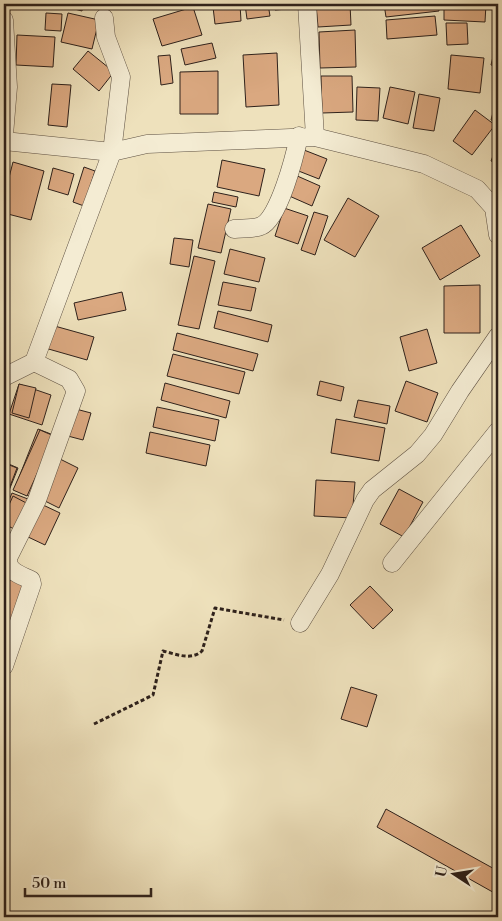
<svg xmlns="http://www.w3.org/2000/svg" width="502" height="921" font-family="'Libre Bodoni',serif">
	<rect width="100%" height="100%" fill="#eee1bc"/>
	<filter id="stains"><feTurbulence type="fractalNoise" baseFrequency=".004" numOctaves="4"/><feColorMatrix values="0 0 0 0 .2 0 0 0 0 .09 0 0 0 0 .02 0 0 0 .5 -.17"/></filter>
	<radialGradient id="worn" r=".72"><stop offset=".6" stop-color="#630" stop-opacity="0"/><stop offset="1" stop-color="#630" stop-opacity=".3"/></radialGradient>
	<!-- building -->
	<g fill="#daa880" stroke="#2e211b">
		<path d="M44,4H62L61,6Z"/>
		<path d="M68,4H83L82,11L67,7Z"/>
		<path d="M240,4L241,21L215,24L213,7Z"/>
		<path d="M245,4H268L270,16L247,19Z"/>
		<path d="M274,4H300V8L275,10Z"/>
		<path d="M316,4H350L351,25L318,27Z"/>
		<path d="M384,4H438L439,11L386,17Z"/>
		<path d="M444,4H486L485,22L444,20Z"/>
		<path d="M193,7L202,35L162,46L153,19Z"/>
		<path d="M46,13L62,14L61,31L45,30Z"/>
		<path d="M68,13L99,20L92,49L61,42Z"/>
		<path d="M435,16L437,35L387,39L386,20Z"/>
		<path d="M446,23H467L468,44L447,45Z"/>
		<path d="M355,30L356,67L320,68L319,32Z"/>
		<path d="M17,35L55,37L53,67L16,65Z"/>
		<path d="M497,40H498V67L491,65Z"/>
		<path d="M212,43L216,58L185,65L181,49Z"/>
		<path d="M88,51L114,72L99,91L73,69Z"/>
		<path d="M277,53L279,105L246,107L243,55Z"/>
		<path d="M170,55L173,83L161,85L158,56Z"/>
		<path d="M451,55L484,58L480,93L448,89Z"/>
		<path d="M218,71V114H180V72Z"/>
		<path d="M321,76H352L353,112L322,113Z"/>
		<path d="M52,84L71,85L67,127L48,125Z"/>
		<path d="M357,87L380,88L378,121L356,120Z"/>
		<path d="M390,87L415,92L408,124L383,118Z"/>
		<path d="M498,93V122L491,120Z"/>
		<path d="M419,94L440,98L434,131L413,128Z"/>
		<path d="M475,110L495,125L472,155L453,141Z"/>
		<path d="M498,143V164L491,161Z"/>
		<path d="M304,150L327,159L319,179L296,170Z"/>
		<path d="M222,160L265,169L259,196L217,187Z"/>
		<path d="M13,162L44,171L31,220L4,213V197Z"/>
		<path d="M84,167L95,171L84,206L73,202Z"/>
		<path d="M53,168L74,174L68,195L48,189Z"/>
		<path d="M295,175L320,186L312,206L287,195Z"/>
		<path d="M214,192L238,197L236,207L212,202Z"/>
		<path d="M348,198L379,216L355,257L324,240Z"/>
		<path d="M208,204L231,209L221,253L198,248Z"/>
		<path d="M284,208L308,216L298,244L275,236Z"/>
		<path d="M314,212L328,216L315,255L301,250Z"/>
		<path d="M461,225L480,256L440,280L422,248Z"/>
		<path d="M174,238L193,240L189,267L170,264Z"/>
		<path d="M230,249L265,258L259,282L224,274Z"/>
		<path d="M194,256L215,261L199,329L178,325Z"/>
		<path d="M223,282L256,288L251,311L218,305Z"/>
		<path d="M480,285V333H444V286Z"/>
		<path d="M122,292L126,310L78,320L74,303Z"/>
		<path d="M218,311L272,325L268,342L214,328Z"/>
		<path d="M51,325L94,337L87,360L45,348Z"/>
		<path d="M427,329L437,363L409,371L400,337Z"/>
		<path d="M177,333L258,354L253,371L173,350Z"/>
		<path d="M173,354L245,372L239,394L167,376Z"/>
		<path d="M320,381L344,387L341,401L317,395Z"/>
		<path d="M406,381L438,393L427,422L395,411Z"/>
		<path d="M165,383L230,401L226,418L161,400Z"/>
		<path d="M19,384L51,395L42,425L9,414Z"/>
		<path d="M19,384L36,388L29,418L12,413Z"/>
		<path d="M358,400L390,406L387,424L354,417Z"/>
		<path d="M157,407L219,420L215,441L153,427Z"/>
		<path d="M72,408L91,413L83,440L64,435Z"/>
		<path d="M336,419L385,428L379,461L331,453Z"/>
		<path d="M38,429L56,436L31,497L14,490Z"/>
		<path d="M40,430L54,436L27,496L13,490Z"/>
		<path d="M150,432L210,445L206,466L146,453Z"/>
		<path d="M60,459L78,468L59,508L41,499Z"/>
		<path d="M4,462L18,468L4,503Z"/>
		<path d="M4,463L17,468L4,502Z"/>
		<path d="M316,480L355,482L352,518L314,516Z"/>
		<path d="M399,489L423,502L404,537L380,524Z"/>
		<path d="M12,493L28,499L15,528L4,524V512Z"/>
		<path d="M13,496L32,506L20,532L4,524V516Z"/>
		<path d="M41,504L60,513L45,545L26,536Z"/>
		<path d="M4,530L14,535L4,558Z"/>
		<path d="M4,531L12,535L4,553Z"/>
		<path d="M8,575L28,581L4,652V588Z"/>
		<path d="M8,579L28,586L4,655V592Z"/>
		<path d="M370,586L393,610L373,629L350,605Z"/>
		<path d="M351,687L377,695L367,727L341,719Z"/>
		<path d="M386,809L498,871V895L377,827Z"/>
	</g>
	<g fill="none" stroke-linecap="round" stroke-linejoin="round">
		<defs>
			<g id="minor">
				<path d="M307,4L315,137"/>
				<path d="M4,135L8,87L4,20"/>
				<path d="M4,141L112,152L147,144L315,137L424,164L477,189L494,208L498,235"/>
				<path d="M234,229C242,228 254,229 261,226C279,219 295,155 299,136"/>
				<path d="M4,377L34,362L112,152L121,77L106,37L104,18"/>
				<path d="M392,563L498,431"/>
				<path d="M300,623L330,574L365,500L372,490L417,454L433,435L460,391L498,336"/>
				<path d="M4,666L32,584L31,580C21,575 7,572 8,558L37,500L76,391L69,379L34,362"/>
			</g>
		</defs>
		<!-- minor casing -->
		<use href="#minor" stroke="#5e5143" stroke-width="19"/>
		<!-- path -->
		<path stroke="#2e211b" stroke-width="3" stroke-dasharray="4 2.5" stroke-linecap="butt" d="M94,724L153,695L163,651C176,654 191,661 202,651L215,608L284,620"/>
		<!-- minor -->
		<use href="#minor" stroke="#f4ecd3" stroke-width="18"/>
	</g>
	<!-- margin -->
	<rect width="502" height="921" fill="none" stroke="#eee1bc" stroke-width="20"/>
	<rect x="5" y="5" width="492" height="911" fill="none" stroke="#2e211b" stroke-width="2.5"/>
	<rect x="10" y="10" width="482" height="901" fill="none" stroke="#2e211b"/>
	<!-- north arrow -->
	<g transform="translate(454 874) rotate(282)" stroke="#f4ecd3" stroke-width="4" paint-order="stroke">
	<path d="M0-4L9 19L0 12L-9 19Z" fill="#2e211b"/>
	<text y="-8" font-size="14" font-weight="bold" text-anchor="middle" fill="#2e211b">U</text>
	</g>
	<!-- scale -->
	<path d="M25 888v8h126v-8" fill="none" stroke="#2e211b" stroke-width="2.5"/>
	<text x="32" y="888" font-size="15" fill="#2e211b" stroke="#f4ecd3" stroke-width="4" paint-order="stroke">50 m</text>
	<rect width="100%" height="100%" filter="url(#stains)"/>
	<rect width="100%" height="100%" fill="url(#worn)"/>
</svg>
